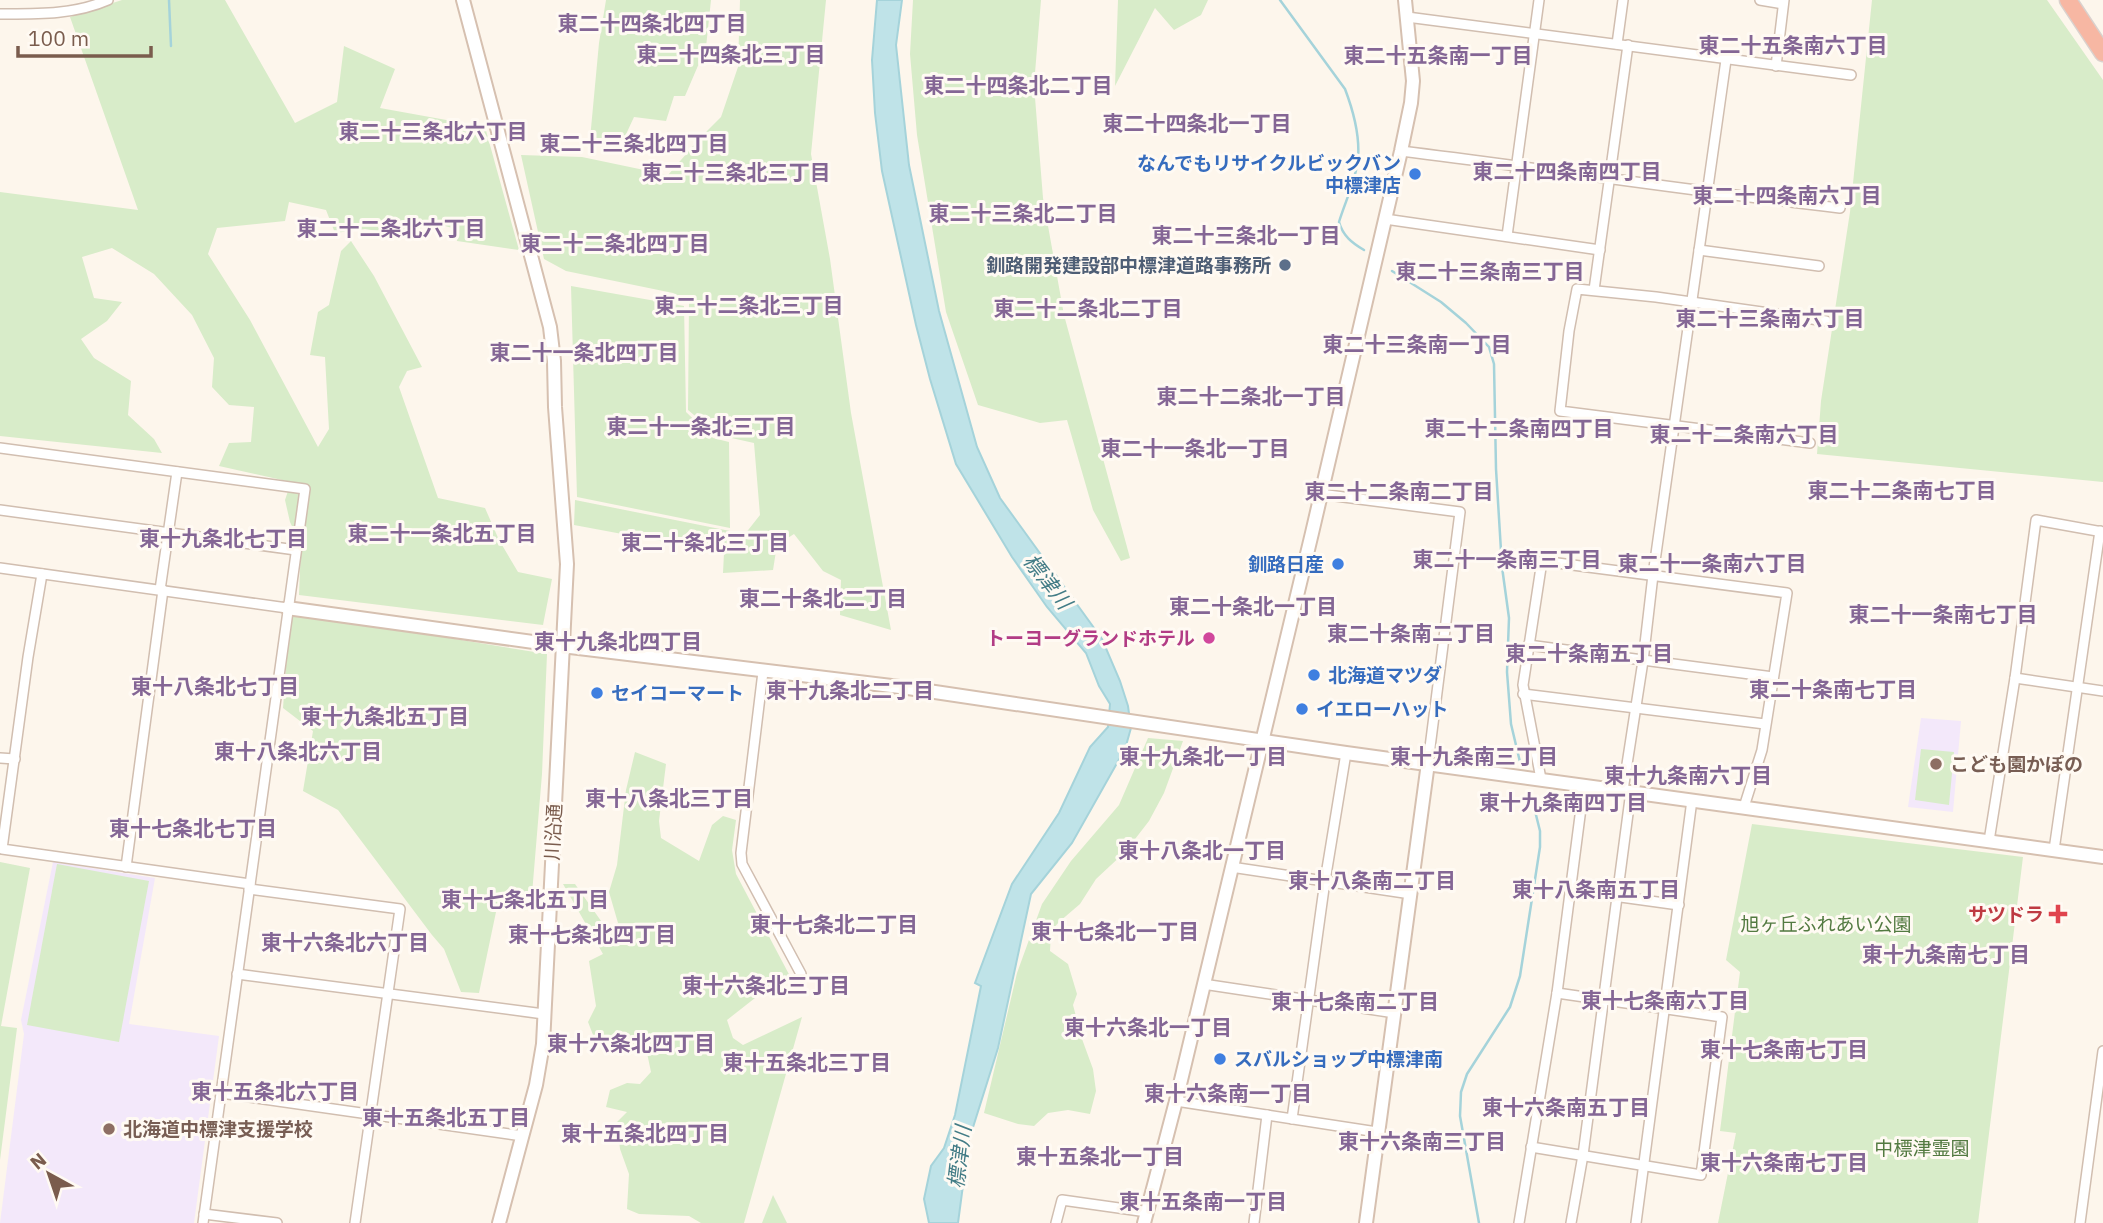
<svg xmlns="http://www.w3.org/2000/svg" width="2103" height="1223" font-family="'IBM Plex Sans','Noto Sans JP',sans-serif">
	<rect width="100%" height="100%" fill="#fdf6ec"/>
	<!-- education -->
	<g fill="#f3e8fa">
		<path d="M1921,718L1961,721L1953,812L1908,807Z"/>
		<path d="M53,862L155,878L129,1024L219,1036L194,1223H0L24,1034L21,1020Z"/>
	</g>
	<!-- green -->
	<g fill="#d8ecc9">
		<path d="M122,0H225L295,123L337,102L344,46L395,69L380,108L485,127L519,250L457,241L456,229L427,221L414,237L365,229L335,233L326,210L289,202L285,221L217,228L208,254L250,320L318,447L329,429L325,357L310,355L318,312L329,305L341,251L351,241L374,276L422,367L407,371L399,387L438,498L485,508L499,540L518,572L552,579L543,625L299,595L301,545L290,522L285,500L291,482L219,466L229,443L251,442L254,407L229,405L212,387L214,358L192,315L154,274L112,248L82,257L94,298L122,302L107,321L81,339L94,358L131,381L128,415L154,439L162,453L0,436V192L138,210L70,17Z"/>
		<path d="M606,0H711L706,47L685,96H674L666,121L634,117L621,145L590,139L599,43Z"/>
		<path d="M740,0H826L811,154L830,259L851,413L891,630L840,615L841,580L823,571L794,534L777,545L773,570L723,573L724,553L574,525L575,500L745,534L760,515L754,443L718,435L688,410L689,303L673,293L566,271L544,259L521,155L582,157L668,175L700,138L721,117L738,67Z"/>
		<path d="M913,0H1041L1034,85L1043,198L1064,315L1130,558L1121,561L1093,510L1067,420L1040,423L978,405L946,312L917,135L910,54Z"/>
		<path d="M1118,0H1208L1201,15L1174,30L1155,8L1115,86Z"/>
		<path d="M1872,0H2047L2103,80V482L1817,454L1821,401L1850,212Z"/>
		<path d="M571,286L684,306L686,412L713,438L729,442L730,528L577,497Z"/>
		<path d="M290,612L547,654L542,774L532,894L523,902L496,912L479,993L461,992L444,949L432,935L338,810L303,791L313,731L283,708Z"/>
		<path d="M1148,738L1183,741L1164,793L1149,821L1125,852L1096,879L1080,904L1059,922L1051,931L1050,951L1068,964L1077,994L1073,1005L1082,1039L1093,1069L1096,1091L1090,1114L1068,1110L1048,1113L1034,1126L1018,1124L984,1113L1017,973L1042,904L1071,861L1119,805Z"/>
		<path d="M1921,749L1954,752L1949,805L1915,800Z"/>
		<path d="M635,752L666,764L659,821L661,838L699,861L712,825L723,816L736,820L732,850L736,874L792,980L755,998L727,1020L733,1038L743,1045L802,1017L744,1223H701L689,1216L639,1214L627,1209L629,1174L620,1149L617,1122L627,1112L606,1107L610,1090L627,1083L640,1084L651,1072L647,1053L614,1047L597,1045L588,1022L596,1006L589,961L603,954L563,884H575L606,928L618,923L609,892L617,865L626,790Z"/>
		<path d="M1752,824L2023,857L1978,1223H1718L1736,1133L1720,1131L1740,972L1726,960Z"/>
		<path d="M0,862L30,868L1,1026L17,1028L0,1160Z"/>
		<path d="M57,864L149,881L119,1042L27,1025Z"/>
		<path d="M773,1195L787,1223H762Z"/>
	</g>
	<!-- water -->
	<path fill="#bfe3e8" stroke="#a5d3da" stroke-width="2" d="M877,0H902L896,45L909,165L939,311L977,447L1000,498L1102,639L1120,681L1128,706L1131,728L1125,749L1072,843L1031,894L998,1048L969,1140L958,1223H929L924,1199L931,1166L944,1148L955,1115L981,986L975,983L1012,884L1059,813L1090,747L1108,727L1110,704L1099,686L1086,653L1047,607L1012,557L956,464L930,379L916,325L882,171L875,113L872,60Z"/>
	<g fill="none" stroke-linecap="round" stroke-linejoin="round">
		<!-- stream -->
		<g stroke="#a5d3da" stroke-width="2.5">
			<path d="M169,0L171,46"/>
			<path d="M1280,0L1345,89C1353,110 1360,136 1358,159C1356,180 1345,202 1339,222C1343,236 1352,243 1364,250"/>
			<path d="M1392,271L1441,302L1466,323L1489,347L1494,364L1496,469L1502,567L1509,618L1507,672L1511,724L1520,762"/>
			<path d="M1479,1223L1460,1116L1461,1092L1467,1074L1510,1007L1520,976L1540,847V831L1531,795"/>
		</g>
		<defs>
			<g id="street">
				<path d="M1760,0L1783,4"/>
				<path d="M0,14C37,14 74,15 108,0"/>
				<path d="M1407,17L1851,75"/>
				<path d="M1617,44L1623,0"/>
				<path d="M1776,66L1784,0"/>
				<path d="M1401,151C1547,169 1693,191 1840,208"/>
				<path d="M1385,219L1600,250"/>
				<path d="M1507,236L1539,0"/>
				<path d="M1699,250L1819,266"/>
				<path d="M1594,290L1628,45"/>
				<path d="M1810,443L1560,411L1569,331L1577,289L1656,297L1826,321"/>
				<path d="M0,448L305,489L203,1223"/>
				<path d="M1320,494L1460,512L1428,763"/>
				<path d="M0,510L296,550"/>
				<path d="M0,568L287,608"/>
				<path d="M42,574L28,657L2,849L250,884"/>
				<path d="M160,590L177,472"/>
				<path d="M1528,645L1773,677"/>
				<path d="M763,672L741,853L742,864L801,974"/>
				<path d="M2015,678L2103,691"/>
				<path d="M1523,694L1765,724"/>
				<path d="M0,758L15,759"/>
				<path d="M1541,779L1523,685L1542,561L1787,593L1762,750L1744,807"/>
				<path d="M1623,790L1643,661L1653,575L1726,60"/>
				<path d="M1989,841L2015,678L2036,520L2103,532"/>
				<path d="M2054,850L2100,531"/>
				<path d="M126,867L163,590"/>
				<path d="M1231,867L1411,894"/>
				<path d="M249,889L400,909L355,1223"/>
				<path d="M1570,890L1679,905"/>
				<path d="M237,974L544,1014"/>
				<path d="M1203,984L1395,1013"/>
				<path d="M221,1093L523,1136"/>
				<path d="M1176,1101L1377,1132"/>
				<path d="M1292,1119L1325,881L1346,753"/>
				<path d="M1531,1147L1701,1175L1722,1017L1557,993"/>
				<path d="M204,1214L277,1223"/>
				<path d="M1056,1223L1062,1200L1147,1212"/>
				<path d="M1254,1223L1267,1115"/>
				<path d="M1519,1223L1557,993L1584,785"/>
				<path d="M1571,1223L1583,1155L1631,791"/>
				<path d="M1636,1223L1692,800"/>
				<path d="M2080,1223L2103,1051"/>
			</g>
			<g id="secondary">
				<path d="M463,0L550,327L554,361L555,407L567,564L543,1044L536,1085L499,1223"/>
				<path d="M287,608L562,646L908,688L1346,753L2103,857"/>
				<path d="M1144,1223L1176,1101L1312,533L1401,151L1411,103L1413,81L1405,0"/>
				<path d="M1366,1223L1428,763"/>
			</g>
			<path id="highway" d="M2068,0L2103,53"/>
		</defs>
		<!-- street casing -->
		<use href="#street" stroke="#d1beb0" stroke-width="12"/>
		<!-- secondary casing -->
		<use href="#secondary" stroke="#d6c0b0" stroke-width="16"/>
		<!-- highway casing -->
		<use href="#highway" stroke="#dad1cd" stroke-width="19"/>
		<!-- street -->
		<use href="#street" stroke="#fff" stroke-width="9"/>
		<!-- secondary -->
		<use href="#secondary" stroke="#fff" stroke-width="12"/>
		<!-- highway -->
		<use href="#highway" stroke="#f7b7a3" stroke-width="16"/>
	</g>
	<!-- markers -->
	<g fill="#3f7fe0" stroke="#fffaf3" stroke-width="2.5">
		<circle cx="1415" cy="174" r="7"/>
		<circle cx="1338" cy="564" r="7"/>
		<circle cx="1314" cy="675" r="7"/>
		<circle cx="597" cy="693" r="7"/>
		<circle cx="1302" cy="709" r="7"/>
		<circle cx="1220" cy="1059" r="7"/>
	</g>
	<circle fill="#5c6f8a" stroke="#fffaf3" stroke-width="2.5" cx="1285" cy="265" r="7"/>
	<circle fill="#d1479c" stroke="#fffaf3" stroke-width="2.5" cx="1209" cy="638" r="7"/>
	<g fill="#8d6e63" stroke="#fffaf3" stroke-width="2.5">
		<circle cx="1936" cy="764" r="7"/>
		<circle cx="109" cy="1129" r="7"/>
	</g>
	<path fill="#e0444e" stroke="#fffaf3" stroke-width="2.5" d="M2054.5 903.5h7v7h7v7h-7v7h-7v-7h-7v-7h7z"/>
	<g text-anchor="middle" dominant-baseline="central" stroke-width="6" stroke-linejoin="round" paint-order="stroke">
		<!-- shop labels -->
		<g font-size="19" font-weight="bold" fill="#366cbe" stroke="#fffaf3" text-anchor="start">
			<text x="1401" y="163" text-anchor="end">なんでもリサイクルビックバン<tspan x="1401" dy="22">中標津店</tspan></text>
			<text x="1324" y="564" text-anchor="end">釧路日産</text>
			<text x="1328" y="675">北海道マツダ</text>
			<text x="611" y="693">セイコーマート</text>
			<text x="1316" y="709">イエローハット</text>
			<text x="1234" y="1059">スバルショップ中標津南</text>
		</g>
		<!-- service labels -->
		<g font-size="19" font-weight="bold" fill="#4e5e75" stroke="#fffaf3" text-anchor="end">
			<text x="1271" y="265">釧路開発建設部中標津道路事務所</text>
		</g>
		<!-- hotel labels -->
		<g font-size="19" font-weight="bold" fill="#b23c85" stroke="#fffaf3" text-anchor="end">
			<text x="1195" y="638">トーヨーグランドホテル</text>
		</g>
		<!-- education labels -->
		<g font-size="19" font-weight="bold" fill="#785e54" stroke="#fffaf3" text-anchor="start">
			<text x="1950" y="764">こども園かぽの</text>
			<text x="123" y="1129">北海道中標津支援学校</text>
		</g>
		<!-- street labels -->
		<g font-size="19" fill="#7a5c4d" stroke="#fffaf3">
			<text transform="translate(553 832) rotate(-87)">川沿通</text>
		</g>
		<!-- health labels -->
		<g font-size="19" font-weight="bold" fill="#be3a42" stroke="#fffaf3" text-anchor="end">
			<text x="2044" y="914">サツドラ</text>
		</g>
		<!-- park labels -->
		<g font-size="19" fill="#537a41" stroke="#fffaf3">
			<text x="1826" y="924">旭ヶ丘ふれあい公園</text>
			<text x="1922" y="1148">中標津霊園</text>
		</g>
		<!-- neighbourhood labels -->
		<g font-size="21" font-weight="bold" fill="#846695" stroke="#fffaf3">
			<text x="652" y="23">東二十四条北四丁目</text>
			<text x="1793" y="45">東二十五条南六丁目</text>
			<text x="731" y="54">東二十四条北三丁目</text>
			<text x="1438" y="55">東二十五条南一丁目</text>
			<text x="1018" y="85">東二十四条北二丁目</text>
			<text x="1197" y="123">東二十四条北一丁目</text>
			<text x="433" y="131">東二十三条北六丁目</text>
			<text x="634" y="143">東二十三条北四丁目</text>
			<text x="1567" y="171">東二十四条南四丁目</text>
			<text x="736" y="172">東二十三条北三丁目</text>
			<text x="1787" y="195">東二十四条南六丁目</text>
			<text x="1023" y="213">東二十三条北二丁目</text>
			<text x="391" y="228">東二十二条北六丁目</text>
			<text x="1246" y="235">東二十三条北一丁目</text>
			<text x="615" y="243">東二十二条北四丁目</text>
			<text x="1490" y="271">東二十三条南三丁目</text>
			<text x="749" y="305">東二十二条北三丁目</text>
			<text x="1088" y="308">東二十二条北二丁目</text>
			<text x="1770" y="318">東二十三条南六丁目</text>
			<text x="1417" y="344">東二十三条南一丁目</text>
			<text x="584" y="352">東二十一条北四丁目</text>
			<text x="1251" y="396">東二十二条北一丁目</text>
			<text x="701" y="426">東二十一条北三丁目</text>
			<text x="1519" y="428">東二十二条南四丁目</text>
			<text x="1744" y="434">東二十二条南六丁目</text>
			<text x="1195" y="448">東二十一条北一丁目</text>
			<text x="1902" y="490">東二十二条南七丁目</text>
			<text x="1399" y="491">東二十二条南二丁目</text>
			<text x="442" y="533">東二十一条北五丁目</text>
			<text x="223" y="538">東十九条北七丁目</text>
			<text x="705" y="542">東二十条北三丁目</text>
			<text x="1507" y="559">東二十一条南三丁目</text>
			<text x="1712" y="563">東二十一条南六丁目</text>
			<text x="823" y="598">東二十条北二丁目</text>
			<text x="1253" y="606">東二十条北一丁目</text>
			<text x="1943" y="614">東二十一条南七丁目</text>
			<text x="1411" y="633">東二十条南二丁目</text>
			<text x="618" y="641">東十九条北四丁目</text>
			<text x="1589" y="653">東二十条南五丁目</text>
			<text x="215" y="686">東十八条北七丁目</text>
			<text x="1833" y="689">東二十条南七丁目</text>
			<text x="850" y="690">東十九条北二丁目</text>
			<text x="385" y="716">東十九条北五丁目</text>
			<text x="298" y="751">東十八条北六丁目</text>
			<text x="1203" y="756">東十九条北一丁目</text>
			<text x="1474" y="756">東十九条南三丁目</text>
			<text x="1688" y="775">東十九条南六丁目</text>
			<text x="669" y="798">東十八条北三丁目</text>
			<text x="1563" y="802">東十九条南四丁目</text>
			<text x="193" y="828">東十七条北七丁目</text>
			<text x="1202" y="850">東十八条北一丁目</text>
			<text x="1372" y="880">東十八条南二丁目</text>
			<text x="1596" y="889">東十八条南五丁目</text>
			<text x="525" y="899">東十七条北五丁目</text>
			<text x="834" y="924">東十七条北二丁目</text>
			<text x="1115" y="931">東十七条北一丁目</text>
			<text x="592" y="934">東十七条北四丁目</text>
			<text x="345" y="942">東十六条北六丁目</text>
			<text x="1946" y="954">東十九条南七丁目</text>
			<text x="766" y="985">東十六条北三丁目</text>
			<text x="1665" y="1000">東十七条南六丁目</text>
			<text x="1355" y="1001">東十七条南二丁目</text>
			<text x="1148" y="1027">東十六条北一丁目</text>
			<text x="631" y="1043">東十六条北四丁目</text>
			<text x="1784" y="1049">東十七条南七丁目</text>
			<text x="807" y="1062">東十五条北三丁目</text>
			<text x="275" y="1091">東十五条北六丁目</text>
			<text x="1228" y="1093">東十六条南一丁目</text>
			<text x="1566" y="1107">東十六条南五丁目</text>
			<text x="446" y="1117">東十五条北五丁目</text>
			<text x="645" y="1133">東十五条北四丁目</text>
			<text x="1422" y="1141">東十六条南三丁目</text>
			<text x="1100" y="1156">東十五条北一丁目</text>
			<text x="1784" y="1162">東十六条南七丁目</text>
			<text x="1203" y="1201">東十五条南一丁目</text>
		</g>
		<!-- water labels -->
		<g font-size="21" font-style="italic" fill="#437c86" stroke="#fffaf3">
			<text transform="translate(1048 581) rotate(52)">標津川</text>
			<text transform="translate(959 1157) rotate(-83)">標津川</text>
		</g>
	</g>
	<!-- north arrow -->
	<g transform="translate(49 1174) rotate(320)" stroke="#fffaf3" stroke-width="5" paint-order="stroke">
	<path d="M0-5L12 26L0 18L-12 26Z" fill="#7a5c4d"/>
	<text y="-10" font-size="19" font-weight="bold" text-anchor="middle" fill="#7a5c4d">N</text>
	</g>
	<!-- scale -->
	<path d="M18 46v10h133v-10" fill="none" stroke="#7a5c4d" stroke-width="3.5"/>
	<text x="28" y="46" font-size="21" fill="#7a5c4d" stroke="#fffaf3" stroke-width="5" paint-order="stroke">100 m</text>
</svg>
